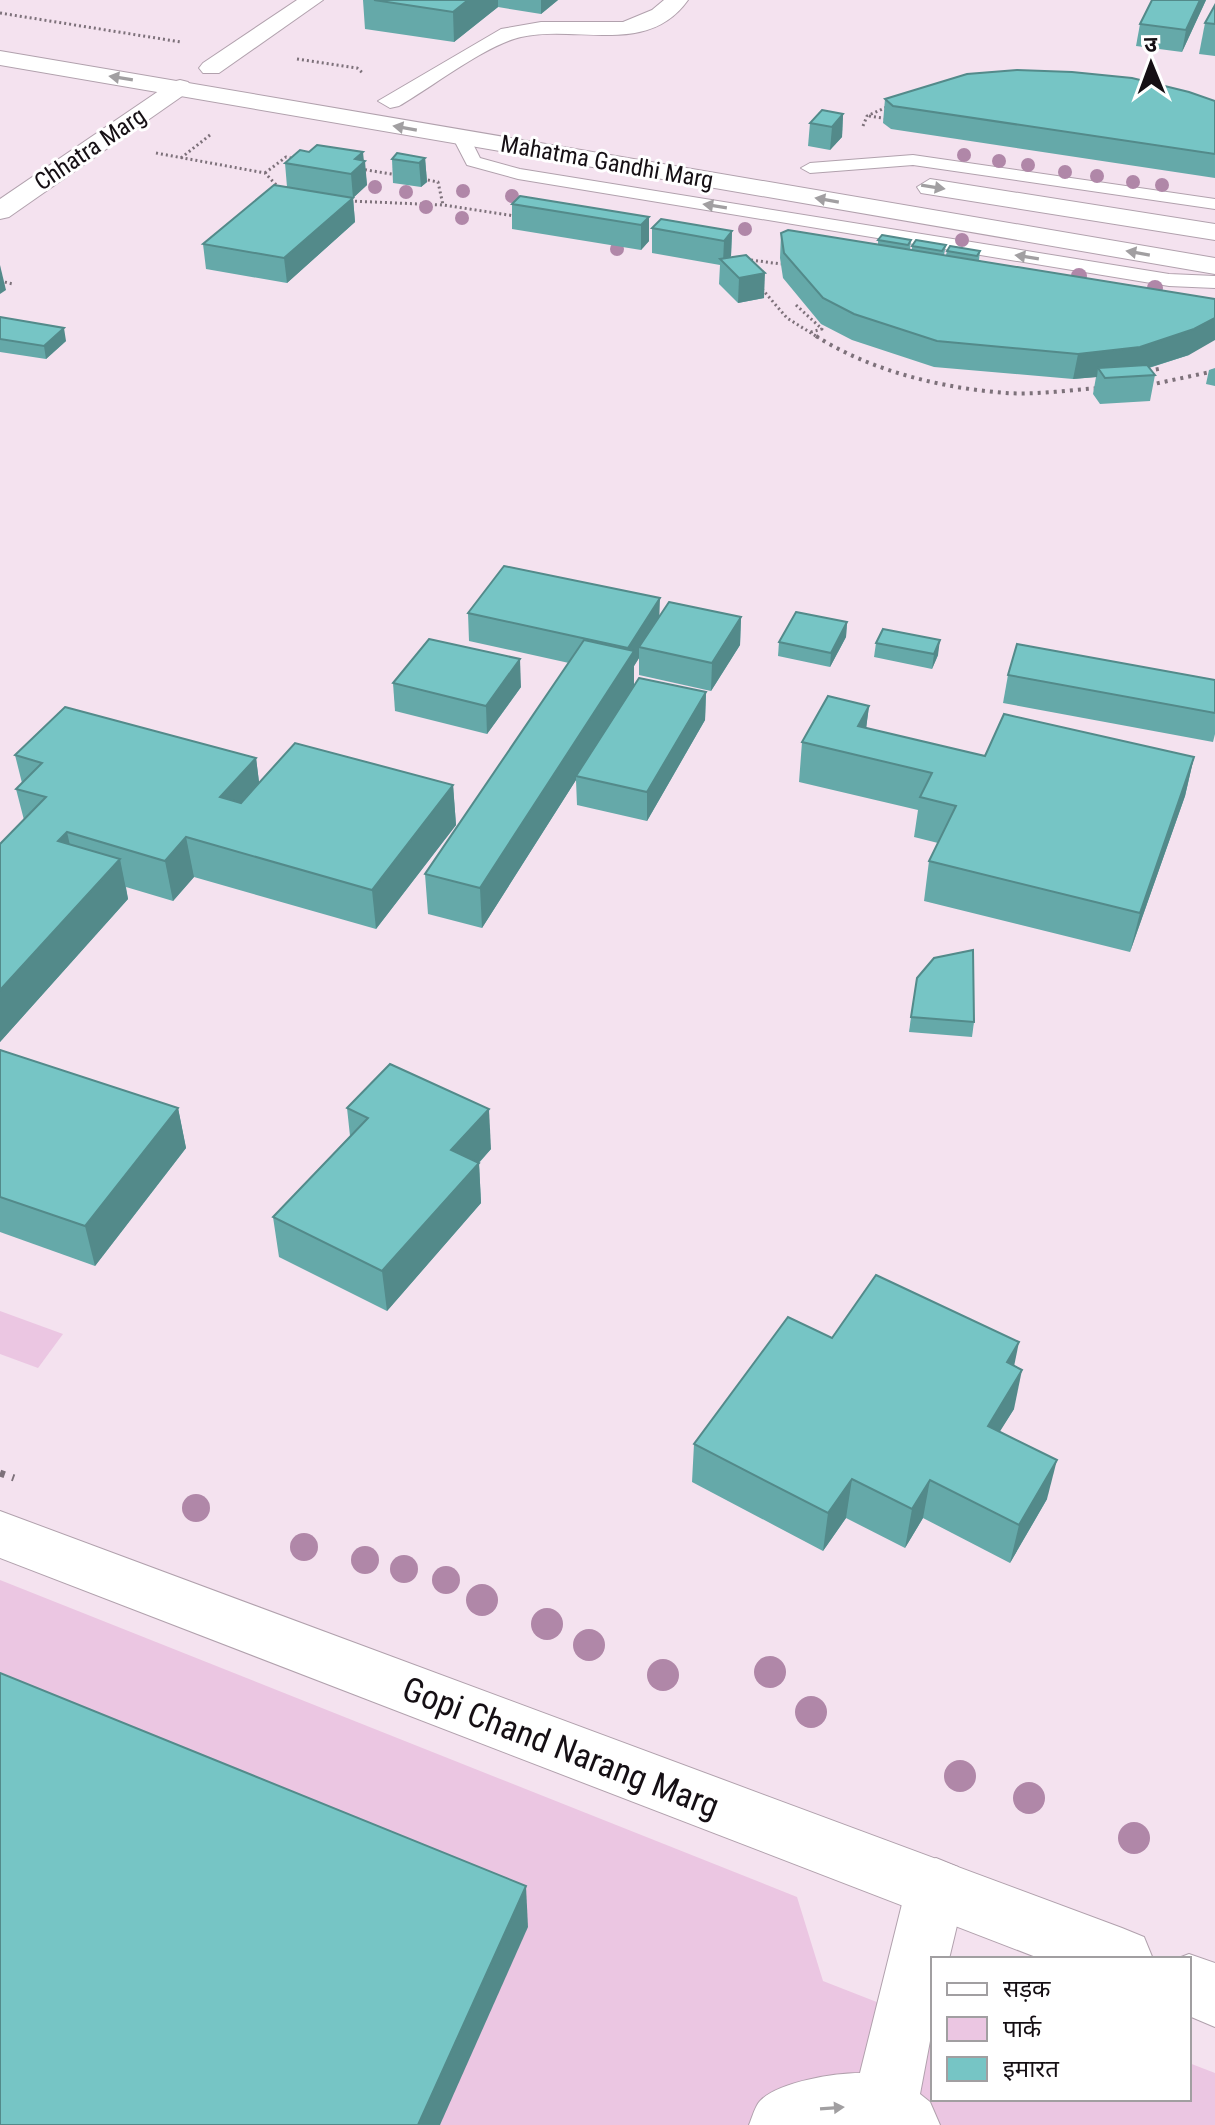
<svg xmlns="http://www.w3.org/2000/svg" width="1215" height="2125" font-family="'Roboto Condensed','Noto Sans Devanagari',sans-serif">
	<rect width="100%" height="100%" fill="#f4e2ef"/>
	<!-- green -->
	<g fill="#ebc6e2">
		<path d="M0,1311L63,1334L38,1368L0,1354Z"/>
		<path d="M0,1580L797,1897L823,1981L933,2024V2099H1189V2063L1215,2073V2125H0Z"/>
	</g>
	<g fill="none" stroke-linecap="round" stroke-linejoin="round">
		<defs>
			<g id="service">
				<path d="M462,133L468,134L480,158L520,169L1169,274L1215,276V288L1169,286L518,179L467,165L453,138Z"/>
				<path d="M913,155L1215,199V209L913,165L810,173L801,168L810,163Z"/>
			</g>
			<g id="minor">
				<path d="M297,0H323L219,73H203L199,68L203,63Z"/>
				<path d="M664,0H688C648,57 577,24 521,37C486,45 432,87 399,106L390,108L378,101L501,29L541,22H623L652,10Z"/>
				<path d="M936,1858L958,1867L966,1888L949,1959H933V2025L920,2094L930,2102L940,2125H749C752,2118 755,2106 760,2101C778,2082 834,2073 860,2073L906,1888L914,1867Z"/>
			</g>
			<g id="tertiary">
				<path d="M180,80L188,82L192,87L188,92L9,217L0,219V199L172,82Z"/>
				<path d="M0,1511L1122,1928L1144,1937L1153,1959H1041L0,1558Z"/>
				<path d="M1189,1954L1215,1963V2027L1189,2016V1959H1176Z"/>
			</g>
			<g id="primary">
				<path d="M0,51L1215,258V274L0,65Z"/>
				<path d="M930,179L1215,224V240L921,193L917,187Z"/>
			</g>
		</defs>
		<!-- service casing -->
		<use href="#service" stroke="#b1a1ad" stroke-width="2"/>
		<!-- minor casing -->
		<use href="#minor" stroke="#b1a1ad" stroke-width="2"/>
		<!-- tertiary casing -->
		<use href="#tertiary" stroke="#b1a1ad" stroke-width="2"/>
		<!-- primary casing -->
		<use href="#primary" stroke="#b1a1ad" stroke-width="2"/>
		<!-- path-far2 -->
		<g stroke="#7d717a" stroke-width="3" stroke-dasharray="2 3" stroke-linecap="butt">
			<path d="M0,13L181,42"/>
			<path d="M297,59L357,68L364,74"/>
			<path d="M869,116L890,119"/>
			<path d="M863,126L867,116L889,106"/>
			<path d="M156,153L265,173L281,190"/>
			<path d="M181,158L210,135"/>
			<path d="M360,169L398,175"/>
			<path d="M265,173L286,157L295,159"/>
			<path d="M423,179L438,182L443,205"/>
			<path d="M350,201L443,205L515,216"/>
			<path d="M751,260L781,264"/>
			<path d="M0,281L13,284"/>
			<path d="M762,289L787,318L819,338"/>
			<path d="M796,305L822,329L811,332"/>
		</g>
		<!-- path-far1 -->
		<g stroke="#7d717a" stroke-width="4" stroke-dasharray="3 5" stroke-linecap="butt">
			<path d="M816,336C871,371 941,388 1006,393C1036,395 1069,390 1099,388"/>
			<path d="M1148,371L1163,368"/>
			<path d="M1149,385L1215,371"/>
		</g>
		<!-- path -->
		<path stroke="#7d717a" stroke-width="7" stroke-dasharray="5 8" stroke-linecap="butt" d="M0,1473L14,1478"/>
		<!-- service -->
		<use href="#service" fill="#fff" fill-rule="evenodd"/>
		<!-- minor -->
		<use href="#minor" fill="#fff" fill-rule="evenodd"/>
		<!-- tertiary -->
		<use href="#tertiary" fill="#fff" fill-rule="evenodd"/>
		<!-- primary -->
		<use href="#primary" fill="#fff" fill-rule="evenodd"/>
	</g>
	<!-- trees -->
	<g fill="#b087a8">
		<circle cx="964" cy="155" r="7"/>
		<circle cx="999" cy="161" r="7"/>
		<circle cx="1028" cy="165" r="7"/>
		<circle cx="1065" cy="172" r="7"/>
		<circle cx="1097" cy="176" r="7"/>
		<circle cx="1133" cy="182" r="7"/>
		<circle cx="1162" cy="185" r="7"/>
		<circle cx="375" cy="187" r="7"/>
		<circle cx="463" cy="191" r="7"/>
		<circle cx="406" cy="192" r="7"/>
		<circle cx="512" cy="196" r="7"/>
		<circle cx="426" cy="207" r="7"/>
		<circle cx="462" cy="218" r="7"/>
		<circle cx="745" cy="229" r="7"/>
		<circle cx="962" cy="240" r="7"/>
		<circle cx="617" cy="249" r="7"/>
		<circle cx="1079" cy="276" r="8"/>
		<circle cx="1155" cy="288" r="8"/>
		<circle cx="196" cy="1508" r="14"/>
		<circle cx="304" cy="1547" r="14"/>
		<circle cx="365" cy="1560" r="14"/>
		<circle cx="404" cy="1569" r="14"/>
		<circle cx="446" cy="1580" r="14"/>
		<circle cx="482" cy="1600" r="16"/>
		<circle cx="547" cy="1624" r="16"/>
		<circle cx="589" cy="1645" r="16"/>
		<circle cx="770" cy="1672" r="16"/>
		<circle cx="663" cy="1675" r="16"/>
		<circle cx="811" cy="1712" r="16"/>
		<circle cx="960" cy="1776" r="16"/>
		<circle cx="1029" cy="1798" r="16"/>
		<circle cx="1134" cy="1838" r="16"/>
	</g>
	<!-- wall -->
	<g fill="#65a9a9">
		<path d="M363,0H558L541,14L498,7L454,42L365,29Z"/>
		<path d="M1152,0H1206L1182,52L1136,46L1140,24Z"/>
		<path d="M1215,5V56L1199,54L1205,23Z"/>
		<path d="M885,99L1215,101V178L891,129L883,123Z"/>
		<path d="M843,114L842,137L830,150L808,146L810,123Z"/>
		<path d="M425,158L427,182L421,187L393,183L392,159Z"/>
		<path d="M364,161L367,185L353,198L355,222L287,283L206,269L203,244L287,187L285,163Z"/>
		<path d="M512,204L649,217V241L641,250L512,229Z"/>
		<path d="M652,228L732,231L731,256L729,258L764,298L738,303L719,284L720,265L652,253Z"/>
		<path d="M781,233L878,244V240H911L910,249H912V246L946,245L944,255H946L947,251H980L979,260L1189,355L1149,368L1155,375L1150,401L1100,404L1093,394L1096,377L1073,379L934,367L852,340L821,324L783,278L780,258Z"/>
		<path d="M0,317L66,341L46,359L0,352Z"/>
		<path d="M1215,368V386L1206,384L1209,370Z"/>
		<path d="M468,613L741,617L740,645L711,691L639,675V658L634,666V686L706,692L705,720L647,821L577,805L576,780L482,928L428,914L425,874L569,663L469,641Z"/>
		<path d="M847,622L846,637L830,667L778,656L779,642Z"/>
		<path d="M876,643L938,655L932,669L874,657Z"/>
		<path d="M1008,675L1215,680V734L1213,742L1003,703Z"/>
		<path d="M393,683L521,687L487,734L395,711Z"/>
		<path d="M869,706L866,728L985,756L1194,757L1185,796L1130,952L924,901L929,861L938,843L914,837L918,810L799,782L802,742Z"/>
		<path d="M15,755L256,758L259,782L453,785L456,825L376,929L194,877L173,901L126,887L128,899L0,1042V844L24,820L16,789L22,783Z"/>
		<path d="M911,1017L974,1022L972,1037L909,1032Z"/>
		<path d="M0,1050L178,1108L186,1148L95,1266L0,1232Z"/>
		<path d="M347,1108L491,1149L479,1163L481,1203L387,1311L279,1257L273,1217L350,1136Z"/>
		<path d="M832,1338L1014,1366V1409L999,1432L1047,1499L1010,1563L923,1518L905,1548L846,1518L823,1551L692,1482L694,1444Z"/>
	</g>
	<!-- shaded-wall -->
	<g fill="#538a8a">
		<path d="M468,0H498V7L454,42L453,12Z"/>
		<path d="M541,0H558L541,14Z"/>
		<path d="M1200,0H1206L1182,52L1186,30Z"/>
		<path d="M843,114L842,137L830,150L832,127Z"/>
		<path d="M363,152L364,162L365,161L367,185L353,198L355,222L287,283L284,258L353,198L351,174L355,159Z"/>
		<path d="M425,158L427,182L421,187L419,163Z"/>
		<path d="M649,217V241L641,250V225Z"/>
		<path d="M732,231L731,256L724,264L723,262L724,241Z"/>
		<path d="M0,265L6,290L0,294Z"/>
		<path d="M765,273L764,298L738,303L739,278Z"/>
		<path d="M1215,318V340L1189,355L1135,372L1098,368L1097,377L1073,379L1078,354Z"/>
		<path d="M64,328L66,341L46,359L44,346Z"/>
		<path d="M660,598L659,626L639,647V658L634,666V690L576,776V780L482,928L480,888L628,660V648Z"/>
		<path d="M741,617L740,645L711,691L712,663Z"/>
		<path d="M847,622L846,637L830,667L831,653Z"/>
		<path d="M940,640L938,655L932,669L934,654Z"/>
		<path d="M520,659L521,687L487,734L486,706Z"/>
		<path d="M706,692L705,720L647,821V792Z"/>
		<path d="M869,706L864,745L858,726Z"/>
		<path d="M1194,757L1185,796L1130,952L1140,913Z"/>
		<path d="M256,758L261,798L227,836L220,797Z"/>
		<path d="M453,785L456,825L376,929L372,890Z"/>
		<path d="M67,832L76,872L58,841Z"/>
		<path d="M186,837L194,877L173,901L165,861Z"/>
		<path d="M120,859L128,899L0,1042V990Z"/>
		<path d="M178,1108L186,1148L95,1266L85,1226Z"/>
		<path d="M489,1109L491,1149L454,1190L451,1150Z"/>
		<path d="M479,1163L481,1203L387,1311L382,1271Z"/>
		<path d="M1019,1342L1011,1381L1007,1362Z"/>
		<path d="M1022,1370L1014,1409L979,1465L988,1426Z"/>
		<path d="M1057,1460L1047,1499L1010,1563L1019,1525Z"/>
		<path d="M852,1479L846,1518L823,1551L828,1513Z"/>
		<path d="M930,1480L923,1518L905,1548L912,1509Z"/>
		<path d="M526,1886L528,1927L440,2125H418Z"/>
	</g>
	<!-- building -->
	<g fill="#76c5c5" stroke="#538a8a" stroke-width="2">
		<path d="M374,0H468L453,12Z"/>
		<path d="M1152,0H1200L1186,30L1140,24Z"/>
		<path d="M1215,5V24L1205,23Z"/>
		<path d="M1017,70L1072,72L1132,78L1189,92L1215,101V154L893,106L885,99L967,74Z"/>
		<path d="M822,110L843,114L832,127L810,123Z"/>
		<path d="M317,145L363,152L355,159L365,161L351,174L285,163L300,150L309,152Z"/>
		<path d="M397,153L425,158L419,163L392,159Z"/>
		<path d="M274,185L353,198L284,258L203,244Z"/>
		<path d="M520,196L649,217L641,225L512,204Z"/>
		<path d="M661,219L732,231L724,241L652,228Z"/>
		<path d="M788,230L1215,299V318L1194,329L1140,347L1078,354L937,341L854,314L823,298L784,253L781,233Z"/>
		<path d="M882,235L911,240L908,245L878,240Z"/>
		<path d="M916,240L946,245L942,251L912,246Z"/>
		<path d="M950,246L980,251L977,256L947,251Z"/>
		<path d="M746,255L765,273L739,278L720,259Z"/>
		<path d="M0,317L64,328L44,346L0,339Z"/>
		<path d="M1147,365L1155,375L1105,378L1098,368Z"/>
		<path d="M504,566L660,598L628,648L468,613Z"/>
		<path d="M669,602L741,617L712,663L639,647Z"/>
		<path d="M796,612L847,622L831,653L779,642Z"/>
		<path d="M883,629L940,640L934,654L876,643Z"/>
		<path d="M429,639L520,659L486,706L393,683Z"/>
		<path d="M584,640L634,651L480,888L425,874Z"/>
		<path d="M1017,644L1215,680V713L1008,675Z"/>
		<path d="M639,678L706,692L647,792L576,776Z"/>
		<path d="M828,696L869,706L858,726L985,756L1004,714L1194,757L1140,913L929,861L956,806L920,797L932,773L802,742Z"/>
		<path d="M65,707L256,758L220,797L241,803L295,743L453,785L372,890L186,837L165,861L67,832L58,841L120,859L0,990V844L46,797L16,789L42,763L15,755Z"/>
		<path d="M973,950L974,1022L911,1017L917,978L934,958Z"/>
		<path d="M0,1050L178,1108L85,1226L0,1197Z"/>
		<path d="M390,1064L489,1109L451,1150L479,1163L382,1271L273,1217L368,1118L347,1108Z"/>
		<path d="M876,1275L1019,1342L1007,1362L1022,1370L988,1426L1057,1460L1019,1525L930,1480L912,1509L852,1479L828,1513L694,1444L788,1317L832,1338Z"/>
		<path d="M0,1673L526,1886L418,2125H0Z"/>
	</g>
	<!-- one-way arrows -->
	<defs><path id="oneway-solid" d="M-6-.8H1V-3.2L6.5 0L1 3.2V.8H-6Z" transform="scale(2)"/></defs>
	<g fill="#a19fa1">
		<use href="#oneway-solid" transform="translate(121 78) rotate(-171)"/>
		<use href="#oneway-solid" transform="translate(405 128) rotate(-170)"/>
		<use href="#oneway-solid" transform="translate(933 187) rotate(9)"/>
		<use href="#oneway-solid" transform="translate(827 200) rotate(-170)"/>
		<use href="#oneway-solid" transform="translate(715 206) rotate(-171)"/>
		<use href="#oneway-solid" transform="translate(1138 253) rotate(-170)"/>
		<use href="#oneway-solid" transform="translate(1027 257) rotate(-171)"/>
		<use href="#oneway-solid" transform="translate(832 2108) rotate(-4)"/>
	</g>
	<g text-anchor="middle" dominant-baseline="central" stroke-width="6" stroke-linejoin="round" paint-order="stroke">
		<!-- far-street labels -->
		<g font-size="24" fill="#150f14" stroke="#fff">
			<text transform="translate(90 149) rotate(-34)">Chhatra Marg</text>
			<text transform="translate(607 162) rotate(10)">Mahatma Gandhi Marg</text>
		</g>
		<!-- near-street labels -->
		<g font-size="34" fill="#150f14" stroke="#fff">
			<text transform="translate(561 1747) rotate(21)">Gopi Chand Narang Marg</text>
		</g>
	</g>
	<!-- legend -->
	<rect x="931" y="1957" width="260" height="144" fill="#ffffff" stroke="#a19fa1" stroke-width="2"/>
	<rect x="947" y="1983" width="40" height="12" fill="#ffffff" stroke="#a19fa1" stroke-width="2"/>
	<text x="1003" y="1997" font-size="24" fill="#150f14">सड़क</text>
	<rect x="947" y="2017" width="40" height="24" fill="#ebc6e2" stroke="#a19fa1" stroke-width="2"/>
	<text x="1003" y="2037" font-size="24" fill="#150f14">पार्क</text>
	<rect x="947" y="2057" width="40" height="24" fill="#76c5c5" stroke="#a19fa1" stroke-width="2"/>
	<text x="1003" y="2077" font-size="24" fill="#150f14">इमारत</text>
	<!-- north arrow -->
	<g transform="translate(1151 64) rotate(359)" stroke="#ffffff" stroke-width="6" paint-order="stroke">
	<path d="M0-6L14 30L0 20L-14 30Z" fill="#150f14"/>
	<text y="-12" font-size="22" font-weight="bold" text-anchor="middle" fill="#150f14">उ</text>
	</g>
</svg>
